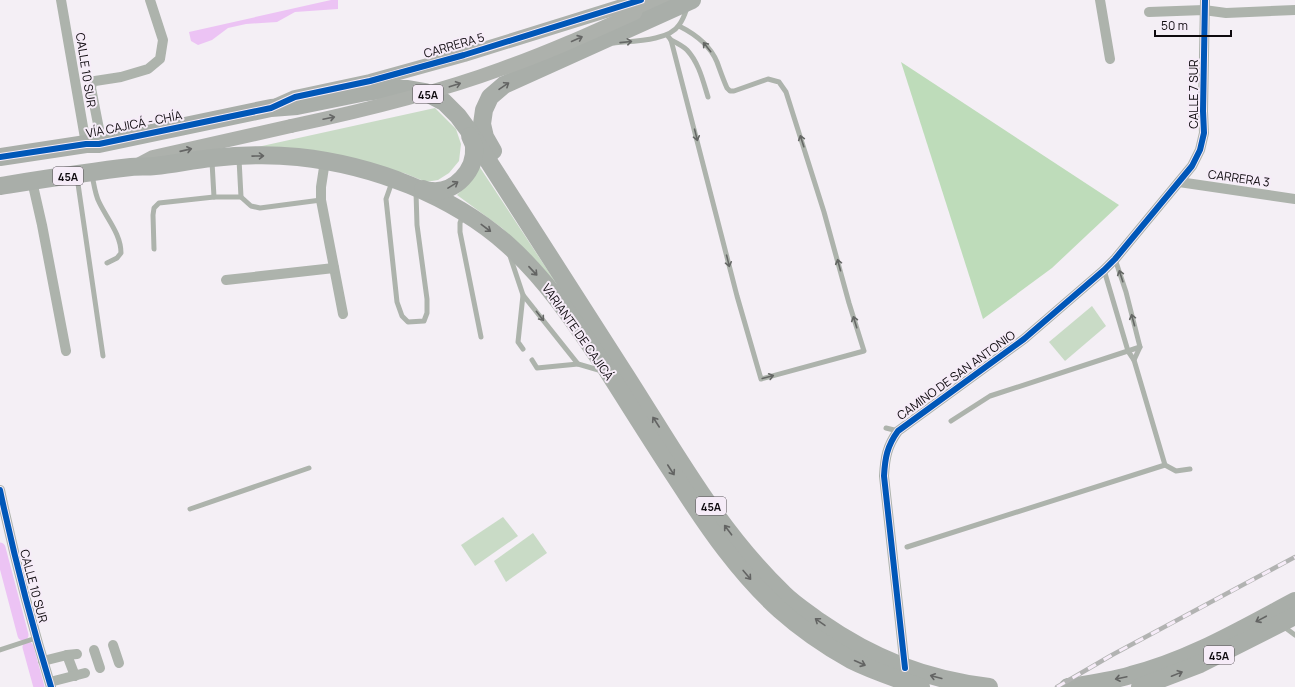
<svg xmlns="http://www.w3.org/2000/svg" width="1295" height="687" font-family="Manrope,sans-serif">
	<rect width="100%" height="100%" fill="#f4eff5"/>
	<!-- green -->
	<g fill="#c9dbc6">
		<path d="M435,108L456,129L461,144L459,161L449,173L438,180L426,182L404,173L253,148Z"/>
		<path d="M479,166L560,289L502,228L457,195L471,180Z"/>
		<path d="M1092,306L1106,326L1065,361L1049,342Z"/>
		<path d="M503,517L518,536L475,566L461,545Z"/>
		<path d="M533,533L547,553L506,582L494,561Z"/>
	</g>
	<!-- forest -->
	<path fill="#bedcba" d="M901,62L1119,205L1052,268L983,319Z"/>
	<!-- water -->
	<path fill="#ecc3f4" d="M331,0H338V9L295,12L277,22L246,24L228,28L212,40L198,45L191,41L189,32Z"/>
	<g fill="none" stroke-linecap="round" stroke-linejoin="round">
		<!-- canal -->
		<g stroke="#ecc3f4" stroke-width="11">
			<path d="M0,548L23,635"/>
			<path d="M28,647L39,687"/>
		</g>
		<!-- lane -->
		<g stroke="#adb3ac" stroke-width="5">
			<path d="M667,35L671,40L737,296L761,379L864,351L849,303L824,212L786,92L779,82L768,79L734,91H730L727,88C723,79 720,70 717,62C710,45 695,34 679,26"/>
			<path d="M671,40C677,43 683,46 687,50C699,63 703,81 708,97"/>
			<path d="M614,43C632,41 669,41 679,25C683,20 685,14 687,8"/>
			<path d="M239,159L241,197L251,206L260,208L321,200"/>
			<path d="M212,162L214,197"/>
			<path d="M92,175C94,184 95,194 99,202C107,219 121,234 121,253L117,258L107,263"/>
			<path d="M77,177L103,356"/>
			<path d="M392,182L386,199L397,302L402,316L408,322L424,321L427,313V299L417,225L416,192"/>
			<path d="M463,215L460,223V232L481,337"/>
			<path d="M154,249L153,215L154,208L159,203L214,197H241"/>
			<path d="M510,256L523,295L578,364L602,371"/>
			<path d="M1115,259L1126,292L1140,347L1134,360"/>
			<path d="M1104,270L1128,351L1134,360L1165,465L1176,471L1190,469"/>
			<path d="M523,349L518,342L523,295"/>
			<path d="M532,360L537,368L578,364"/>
			<path d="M951,421L990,396L1140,347"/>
			<path d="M886,428L898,431"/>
			<path d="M190,509L309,468"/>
			<path d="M907,547L1165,465"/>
			<path d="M1283,626L1295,635"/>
			<path d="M0,650L36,638"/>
		</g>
		<!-- street -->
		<g stroke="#adb3ac" stroke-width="10">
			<path d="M61,0L86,144"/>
			<path d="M1100,0L1110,59"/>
			<path d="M1149,12L1204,10L1226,13L1295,10"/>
			<path d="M99,144V129L91,88L92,83L95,81L121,77L148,69L160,59L163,40L150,0"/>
			<path d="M325,161L321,187V200L343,314"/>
			<path d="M32,181L42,225L66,351"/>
			<path d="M1179,182L1295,199"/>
			<path d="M226,280L334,268"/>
			<path d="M0,490C14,556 31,622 51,687"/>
			<path d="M113,645L119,663"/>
			<path d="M94,650L100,668"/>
			<path d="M67,655L75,676"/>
			<path d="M43,661L67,655L77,654"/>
			<path d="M905,668L884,476C885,458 887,446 898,431L1024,339L1104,270L1115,259L1192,166L1200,150L1204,133L1203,111L1205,0"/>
			<path d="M50,682L85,673"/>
		</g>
		<!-- secondary -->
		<g stroke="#adb1ac" stroke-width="14">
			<path d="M635,13L666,0"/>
			<path d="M277,105L295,97L370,81L464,55L641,0"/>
			<path d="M138,165L153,157L291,126"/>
		</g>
		<!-- highway -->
		<g stroke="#a9aea9" stroke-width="18">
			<path d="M493,151L485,137L482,124L484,110L490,97L504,85L692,0"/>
			<path d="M0,157L86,144H99L271,108L297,106L366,92L387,89H408L425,92L444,102L458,116L469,131C520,210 571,289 621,368C671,445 716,529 783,593C794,604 808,613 820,622C873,659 925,679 989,687"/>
			<path d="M0,186C44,179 87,172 131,167C139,166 147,167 155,166C174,164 193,160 212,158C240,155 270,154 298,157C373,165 452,195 508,245C547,280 576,324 605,367C630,406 654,445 680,484C709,529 740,574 780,610C799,627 828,647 851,660C873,671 897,679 921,687"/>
			<path d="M423,189C425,190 429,191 432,191C455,193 476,170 474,147C474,144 471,139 470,136"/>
			<path d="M1068,687C1089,684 1111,681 1131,675C1190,660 1242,629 1295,601"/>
			<path d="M1140,687L1200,664L1295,616"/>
		</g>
		<defs>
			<path id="rail" d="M1057,687L1112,655L1295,557"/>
		</defs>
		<!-- rail casing -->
		<use href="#rail" stroke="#b2b3b2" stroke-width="4.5"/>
		<!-- rail -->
		<use href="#rail" stroke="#f6ecf8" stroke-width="3" stroke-dasharray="9" stroke-linecap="butt"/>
		<!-- secondary-bridge -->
		<path stroke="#adb1ac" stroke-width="14" d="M291,126C362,111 433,94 501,69C547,53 591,33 635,13"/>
		<defs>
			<g id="cycleway">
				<path d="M0,157L86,144H99L271,108L295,97L370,81L464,55L641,0"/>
				<path d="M0,490C14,556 31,622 51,687"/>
				<path d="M905,668L884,476C885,458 887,446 898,431L1024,339L1104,270L1115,259L1192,166L1200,150L1204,133L1203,111L1205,0"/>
			</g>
		</defs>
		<!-- cycleway casing -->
		<use href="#cycleway" stroke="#f6ecf8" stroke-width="8"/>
		<!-- cycleway -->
		<use href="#cycleway" stroke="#0057b8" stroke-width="6"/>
	</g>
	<!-- one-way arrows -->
	<defs><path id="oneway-shaft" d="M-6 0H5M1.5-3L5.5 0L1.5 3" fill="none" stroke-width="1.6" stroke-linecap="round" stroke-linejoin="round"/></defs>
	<g stroke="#656665">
		<use href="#oneway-shaft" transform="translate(577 39) rotate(-24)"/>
		<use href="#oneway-shaft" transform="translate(455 85) rotate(-18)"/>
		<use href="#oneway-shaft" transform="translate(329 118) rotate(-12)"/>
		<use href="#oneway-shaft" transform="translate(186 150) rotate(-13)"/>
	</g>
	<g stroke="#656765">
		<use href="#oneway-shaft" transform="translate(626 42) rotate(-6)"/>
		<use href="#oneway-shaft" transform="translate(707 47) rotate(-129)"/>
		<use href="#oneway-shaft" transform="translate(696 135) rotate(76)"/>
		<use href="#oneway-shaft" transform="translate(802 141) rotate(-108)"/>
		<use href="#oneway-shaft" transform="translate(728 261) rotate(76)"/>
		<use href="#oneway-shaft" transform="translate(839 265) rotate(-105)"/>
		<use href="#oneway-shaft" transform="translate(1121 276) rotate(-108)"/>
		<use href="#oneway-shaft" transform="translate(540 316) rotate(52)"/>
		<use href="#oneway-shaft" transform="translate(1133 320) rotate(-105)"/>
		<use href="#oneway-shaft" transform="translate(855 322) rotate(-107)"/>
		<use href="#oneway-shaft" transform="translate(768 377) rotate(-15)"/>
	</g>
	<g stroke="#636463">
		<use href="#oneway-shaft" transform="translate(504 86) rotate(-34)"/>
		<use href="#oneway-shaft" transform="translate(258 156) rotate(-1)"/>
		<use href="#oneway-shaft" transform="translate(453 185) rotate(-32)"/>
		<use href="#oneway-shaft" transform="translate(486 228) rotate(37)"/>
		<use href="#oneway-shaft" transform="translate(533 271) rotate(47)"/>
		<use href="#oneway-shaft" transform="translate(656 422) rotate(-123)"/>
		<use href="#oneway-shaft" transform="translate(671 470) rotate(57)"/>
		<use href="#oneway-shaft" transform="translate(728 530) rotate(-127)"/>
		<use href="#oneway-shaft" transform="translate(747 575) rotate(50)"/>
		<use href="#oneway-shaft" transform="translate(1261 619) rotate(152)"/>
		<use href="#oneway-shaft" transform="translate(820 622) rotate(-145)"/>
		<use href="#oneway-shaft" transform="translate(860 663) rotate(24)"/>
		<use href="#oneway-shaft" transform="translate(1177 674) rotate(-22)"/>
		<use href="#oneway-shaft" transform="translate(936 677) rotate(-165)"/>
		<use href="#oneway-shaft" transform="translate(1121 678) rotate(168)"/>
	</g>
	<g text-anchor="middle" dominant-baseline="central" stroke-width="4" stroke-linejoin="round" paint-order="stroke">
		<!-- shield labels -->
		<g fill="#f6ecf8" stroke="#544e54" stroke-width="1">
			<rect x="413" y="85" width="30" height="18" rx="3"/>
			<rect x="53" y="167" width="30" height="18" rx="3"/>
			<rect x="696" y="497" width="30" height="18" rx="3"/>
			<rect x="1204" y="646" width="30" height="18" rx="3"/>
		</g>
		<g font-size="11" font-weight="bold" fill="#0e0a0e">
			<text x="428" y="94">45A</text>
			<text x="68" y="176">45A</text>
			<text x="711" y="506">45A</text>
			<text x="1219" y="655">45A</text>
		</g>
		<!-- street labels -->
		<g font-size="12" fill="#0e0a0e" stroke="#f6ecf8">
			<text transform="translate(454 45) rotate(-16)">CARRERA 5</text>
			<text transform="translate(86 70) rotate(81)">CALLE 10 SUR</text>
			<text transform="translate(1193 94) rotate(-90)">CALLE 7 SUR</text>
			<text transform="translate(134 124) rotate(-11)">VÍA CAJICÁ - CHÍA</text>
			<text transform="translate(1239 178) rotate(8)">CARRERA 3</text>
			<text transform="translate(578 332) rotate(55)">VARIANTE DE CAJICÁ</text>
			<text transform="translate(956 375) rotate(-36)">CAMINO DE SAN ANTONIO</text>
			<text transform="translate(34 586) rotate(75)">CALLE 10 SUR</text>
		</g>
	</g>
	<!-- scale -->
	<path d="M1155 30v6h76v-6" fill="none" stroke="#0e0a0e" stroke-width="2"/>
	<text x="1161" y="30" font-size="12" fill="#0e0a0e" stroke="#f6ecf8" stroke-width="3" paint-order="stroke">50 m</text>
</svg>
